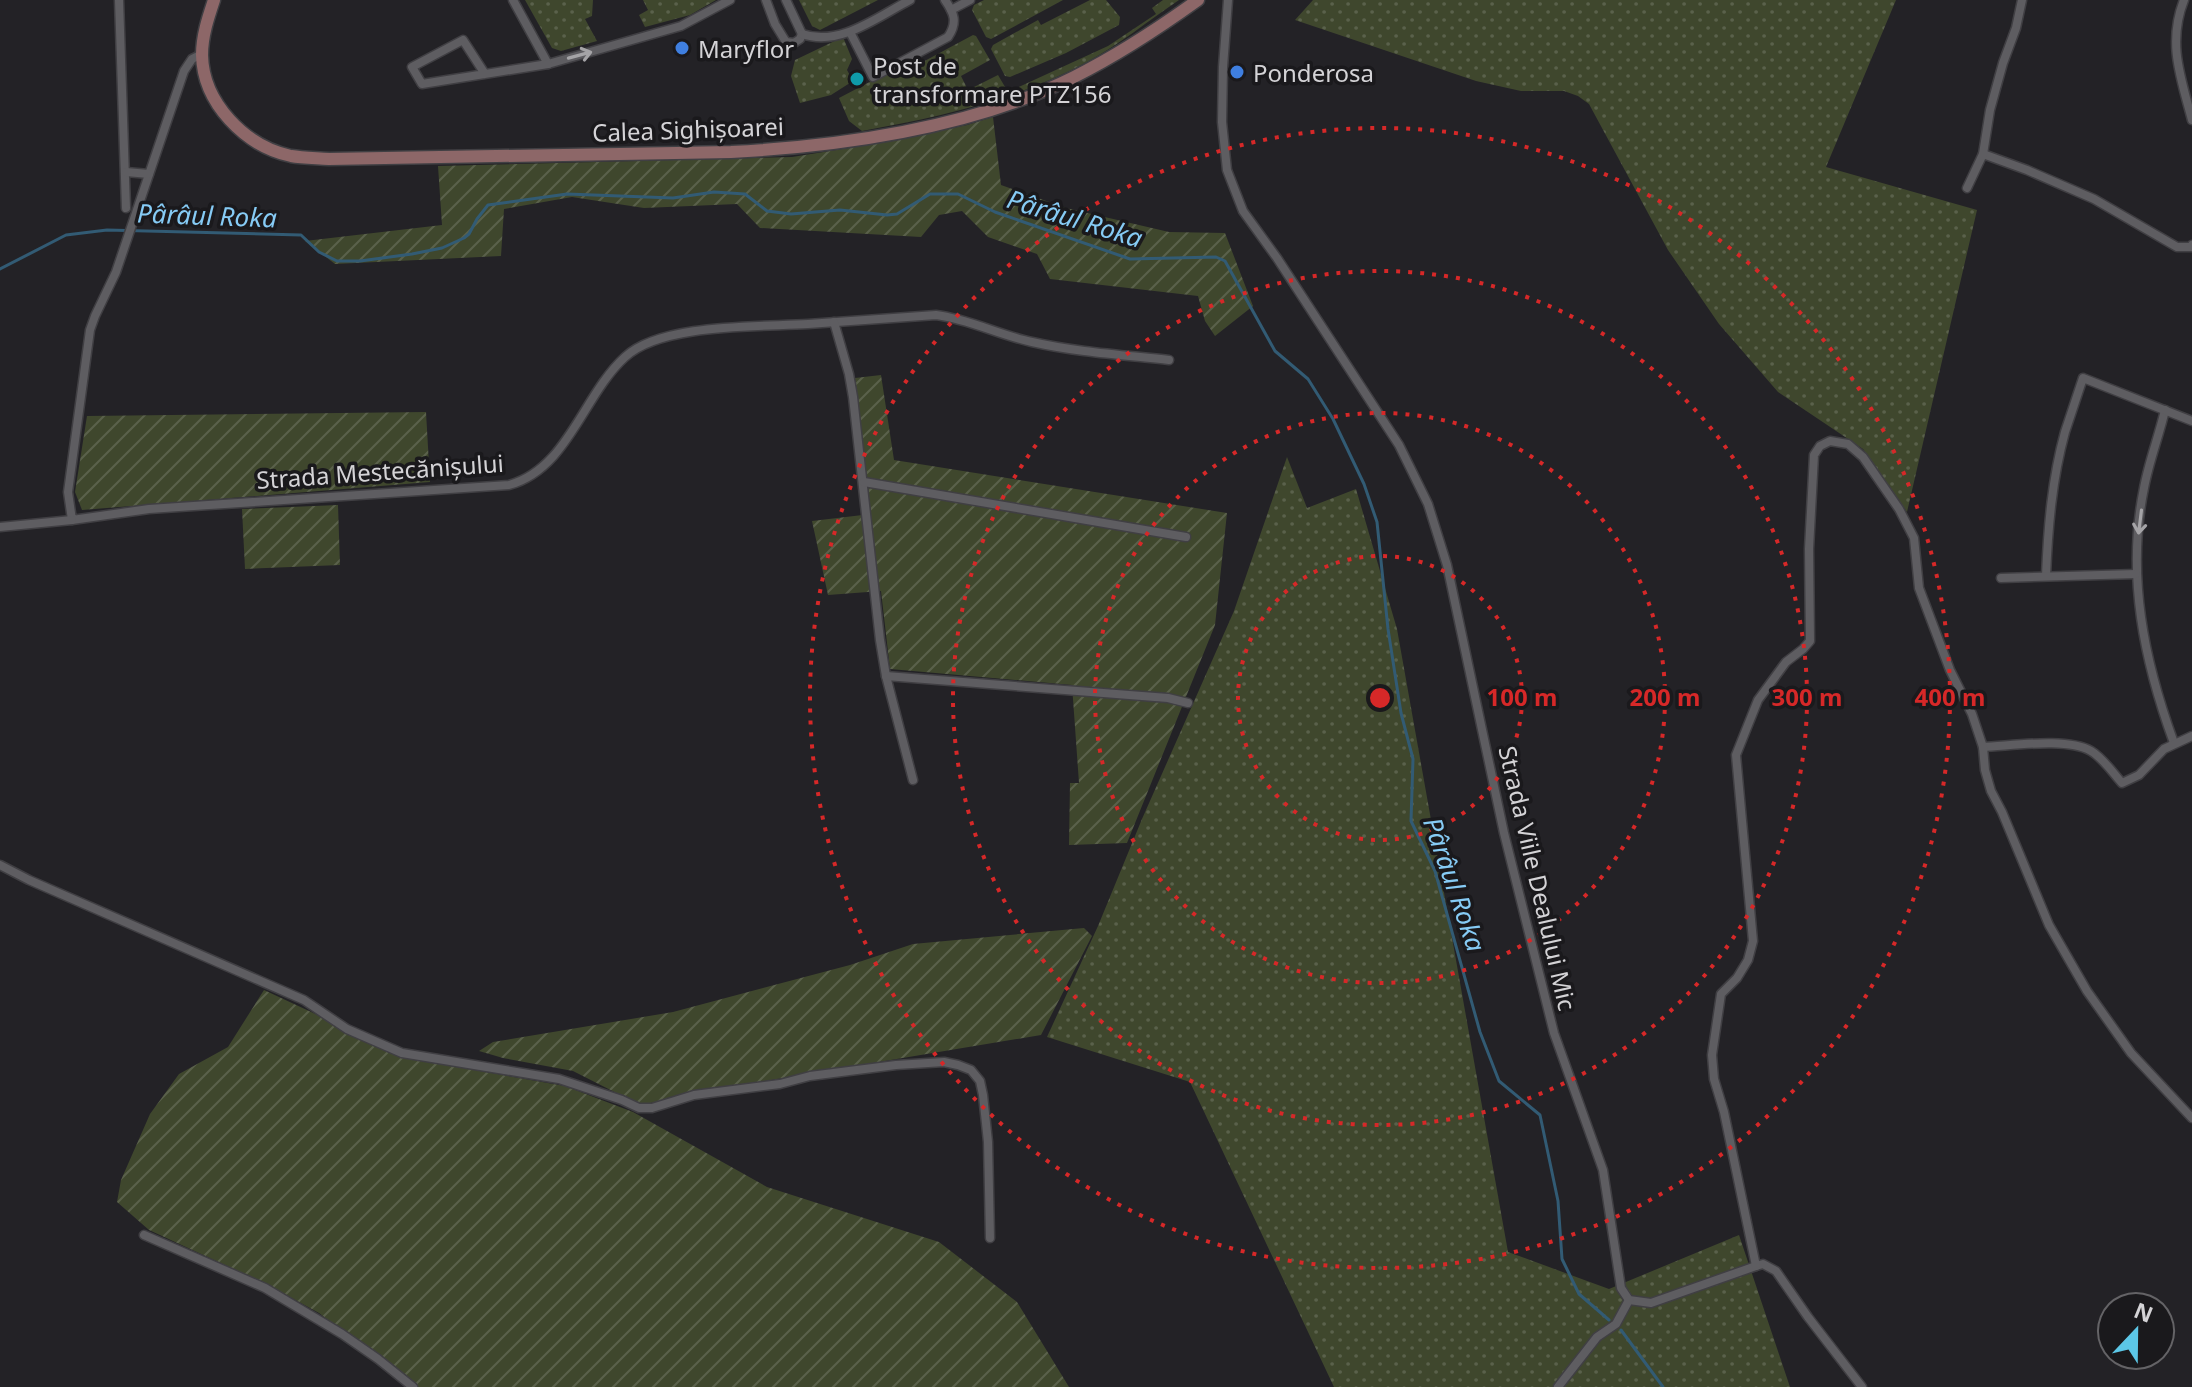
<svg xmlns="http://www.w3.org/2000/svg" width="2192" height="1387" font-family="'Noto Sans',sans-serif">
	<defs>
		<pattern id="grass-dots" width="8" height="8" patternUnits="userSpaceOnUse" patternTransform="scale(2)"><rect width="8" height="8" fill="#3f472d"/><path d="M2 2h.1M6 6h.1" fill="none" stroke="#5a614b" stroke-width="1.8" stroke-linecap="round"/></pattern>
		<pattern id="garden-furrows" width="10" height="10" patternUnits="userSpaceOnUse" patternTransform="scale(2)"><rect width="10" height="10" fill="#3f472d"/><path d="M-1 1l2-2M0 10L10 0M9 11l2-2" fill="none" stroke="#5a614b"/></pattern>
	</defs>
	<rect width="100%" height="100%" fill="#232226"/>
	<!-- grass -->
	<g fill="url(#grass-dots)">
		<path d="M525,0H593L592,16L585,19L597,41L561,51L552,48Z"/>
		<path d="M643,0H716L690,15L645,27L639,15L648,10Z"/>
		<path d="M799,0H878L820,30L812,26Z"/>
		<path d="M984,0H1063L991,39L986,37L972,10L974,5Z"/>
		<path d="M1090,0H1106L1120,17L1119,25L1066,53L1010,77L1005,76L991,49L993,45L1038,20L1041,25Z"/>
		<path d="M1163,0H1179C1148,21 1120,44 1087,62C1017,100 939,117 862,131L849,121L839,98L902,65L906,71L973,35L976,36L990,60L961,76L968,90L998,75L1008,92L1108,46L1156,14L1152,8Z"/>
		<path d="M1313,0H1896L1826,167L1977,210L1907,512L1863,449L1778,392L1719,324L1668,250L1589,104L1578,96L1564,91H1521L1476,81L1295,20Z"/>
		<path d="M843,37L852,59L847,70L853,81L831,95L800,103L791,76L795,60Z"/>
		<path d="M1287,457L1307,508L1356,489L1397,629L1508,1252L1609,1289L1739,1235L1790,1387H1334L1190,1082L1047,1037L1098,926L1142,819L1234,611Z"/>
	</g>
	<!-- garden -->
	<g fill="url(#garden-furrows)">
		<path d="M993,117L1001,185L1066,208L1169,232L1225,233L1253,306L1215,336L1205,321L1198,296L1050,279L1037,254L988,237L962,211L939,215L921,237L760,228L737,204L644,208L572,197L504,209L501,256L335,264L305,241L442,225L438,166L792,157L893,141L967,125Z"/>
		<path d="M881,375L894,460L1227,513L1215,625L1127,843L1069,845L1070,783H1079L1072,685L890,669L881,591L828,595L812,521L871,514L855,378Z"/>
		<path d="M426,412L430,482L82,510L75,492L87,416Z"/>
		<path d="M338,505L340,565L245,569L242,509Z"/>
		<path d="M1084,928L1092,936L1041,1035L753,1083L640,1105L573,1071L503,1058L479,1051L493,1042L673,1012L850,965L913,944Z"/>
		<path d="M264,990L412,1059L565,1086L633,1112L767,1187L939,1242L1017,1302L1069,1387H414L319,1313L266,1284L149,1230L117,1202L121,1180L150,1114L179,1074L228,1047Z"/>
	</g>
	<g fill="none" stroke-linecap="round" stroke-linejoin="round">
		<!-- stream -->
		<g stroke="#325b74" stroke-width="3">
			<path d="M0,269L66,235L107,230L301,235L319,252L337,261H360L412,254L442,248L464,238L469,234L477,219L488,205L567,194L673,198L714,192L745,194L767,211L791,214L840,210L887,215L897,214L930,194H958L995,212L1130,259L1216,257L1225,261L1275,351L1308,379L1333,419L1364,484L1377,522L1388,629L1401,713L1413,759L1411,821L1435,871L1480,1032L1499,1081L1540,1115L1558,1201L1562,1259L1579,1294L1609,1320"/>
			<path d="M1621,1330L1663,1387"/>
		</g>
		<defs>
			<g id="minor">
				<path d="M119,0L126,208"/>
				<path d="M513,0L548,64L681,26L730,0"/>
				<path d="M766,0L775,24L786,42L794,43L800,39L802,34"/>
				<path d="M786,0L802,34"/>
				<path d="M1228,0L1223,67L1222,122L1227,170L1243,211L1277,258L1399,445L1428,504L1447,565L1504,833L1554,1033L1603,1170L1621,1288L1629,1300L1651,1303L1756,1266L1763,1264L1776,1271L1808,1317L1862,1387"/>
				<path d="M2184,0C2167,43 2181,78 2192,120"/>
				<path d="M951,10L970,0"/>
				<path d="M850,32L873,77L948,37C958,22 954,13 945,0"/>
				<path d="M802,34C840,47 877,17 910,0"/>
				<path d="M202,54L192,59L184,71L116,272L95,316L90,330L68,492L72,520L149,509L509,485C568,469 583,395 625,357C661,323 760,327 808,324C850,321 893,318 936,315C969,319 999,335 1032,342C1076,352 1123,355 1169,360"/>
				<path d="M485,74L463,40L412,67L422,84L548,64"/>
				<path d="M1983,154L2027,170L2094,199L2177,247H2191L2192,245"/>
				<path d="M126,172L149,174"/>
				<path d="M1967,188L1983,154L1990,110L2003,63L2016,28L2022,0"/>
				<path d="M834,322L849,374L853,397L880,640L886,676L913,780"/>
				<path d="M2165,410C2159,436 2149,461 2144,488C2126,575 2144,661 2174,743"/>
				<path d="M864,482L1186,537"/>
				<path d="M0,527L72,520"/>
				<path d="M2046,576C2048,527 2052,479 2065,432C2071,414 2077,396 2083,378L2192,421"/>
				<path d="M2001,578L2136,574"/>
				<path d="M886,676L1168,698L1188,703"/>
				<path d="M1983,747C2011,746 2067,737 2091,751C2103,758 2113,773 2122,783L2139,775L2164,749L2192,736"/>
				<path d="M0,865L29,880L304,1000L347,1029L402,1053L559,1079L622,1100L639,1108H652L694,1095L780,1084L810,1076L896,1065L944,1062L958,1065L971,1070L980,1081L983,1095L988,1142L990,1238"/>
				<path d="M144,1235L265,1288L342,1334L378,1359L413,1387"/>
				<path d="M1756,1266L1724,1112L1714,1079L1712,1055L1721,994L1737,978L1748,960L1753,941L1736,755L1758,700L1786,662L1803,649L1810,641L1809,549L1814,455L1820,446L1830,441L1848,444L1863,457L1899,509L1914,538L1919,588L1950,670L1972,714L1983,747L1985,770L1991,791L2002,812L2049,925L2087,991L2131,1053L2192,1118"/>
				<path d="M1558,1387L1597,1337L1616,1324L1629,1300"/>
			</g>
			<path id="secondary" d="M214,0C208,18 202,36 202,55C203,103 245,146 291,156C303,158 316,158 329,159L731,152C844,146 972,128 1074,77C1118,55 1159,28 1198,0"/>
		</defs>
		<!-- minor casing -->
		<use href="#minor" stroke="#403f43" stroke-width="11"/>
		<!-- secondary casing -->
		<use href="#secondary" stroke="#403f43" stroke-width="15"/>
		<!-- minor -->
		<use href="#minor" stroke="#5e5d61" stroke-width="8"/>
		<!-- secondary -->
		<use href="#secondary" stroke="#8d6768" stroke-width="12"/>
	</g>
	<!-- one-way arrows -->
	<defs><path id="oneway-shaft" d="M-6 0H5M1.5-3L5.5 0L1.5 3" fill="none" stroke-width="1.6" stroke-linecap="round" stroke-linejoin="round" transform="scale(2)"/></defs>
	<g stroke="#a5a4a7">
		<use href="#oneway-shaft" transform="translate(580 55) rotate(-15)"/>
		<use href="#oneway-shaft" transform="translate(2140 522) rotate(97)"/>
	</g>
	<!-- distance rings -->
	<g fill="none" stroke="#d62828" stroke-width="4" stroke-dasharray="4 8">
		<circle cx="1380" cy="698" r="142"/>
		<circle cx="1380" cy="698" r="285"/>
		<circle cx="1380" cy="698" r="427"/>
		<circle cx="1380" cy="698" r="570"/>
	</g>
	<!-- markers -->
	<g fill="#3f7fe0" stroke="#1a191c" stroke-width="3">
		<circle cx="682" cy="48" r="8"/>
		<circle cx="1237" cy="72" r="8"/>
	</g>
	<circle fill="#0f9aa8" stroke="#1a191c" stroke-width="3" cx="857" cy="79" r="8"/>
	<g text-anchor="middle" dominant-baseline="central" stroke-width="7" stroke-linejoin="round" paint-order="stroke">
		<!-- poi labels -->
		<g font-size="24" fill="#d4d3d6" stroke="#1a191c" text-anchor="start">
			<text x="698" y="48">Maryflor</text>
			<text x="873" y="65">Post de<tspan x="873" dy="28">transformare PTZ156</tspan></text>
			<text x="1253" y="72">Ponderosa</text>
		</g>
		<!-- street labels -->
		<g font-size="24" fill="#d4d3d6" stroke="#1a191c">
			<text transform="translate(688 129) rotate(-2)">Calea Sighișoarei</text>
			<text transform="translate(380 471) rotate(-4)">Strada Mestecănișului</text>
			<text transform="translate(1538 878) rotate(77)">Strada Viile Dealului Mic</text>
		</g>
		<!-- water labels -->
		<g font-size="26" font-style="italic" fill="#86cbf5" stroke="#1a191c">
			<text transform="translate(207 215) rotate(2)">Pârâul Roka</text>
			<text transform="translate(1075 218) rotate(17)">Pârâul Roka</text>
			<text transform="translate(1455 884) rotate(71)">Pârâul Roka</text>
		</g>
	</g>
	<circle cx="1380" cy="698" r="12" fill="#d62828" stroke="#1a191c" stroke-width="4"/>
	<g font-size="24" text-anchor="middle" font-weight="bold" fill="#d62828" stroke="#1a191c" stroke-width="7" stroke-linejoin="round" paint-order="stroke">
		<text x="1522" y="706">100 m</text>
		<text x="1665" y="706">200 m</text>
		<text x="1807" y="706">300 m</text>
		<text x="1950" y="706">400 m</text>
	</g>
	<!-- north arrow -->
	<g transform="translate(2136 1331) rotate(22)"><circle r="38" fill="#1a191c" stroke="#646366" stroke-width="2"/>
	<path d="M0-6L14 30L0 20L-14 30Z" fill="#5cc7e7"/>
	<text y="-12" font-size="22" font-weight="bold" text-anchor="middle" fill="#d4d3d6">N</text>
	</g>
</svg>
